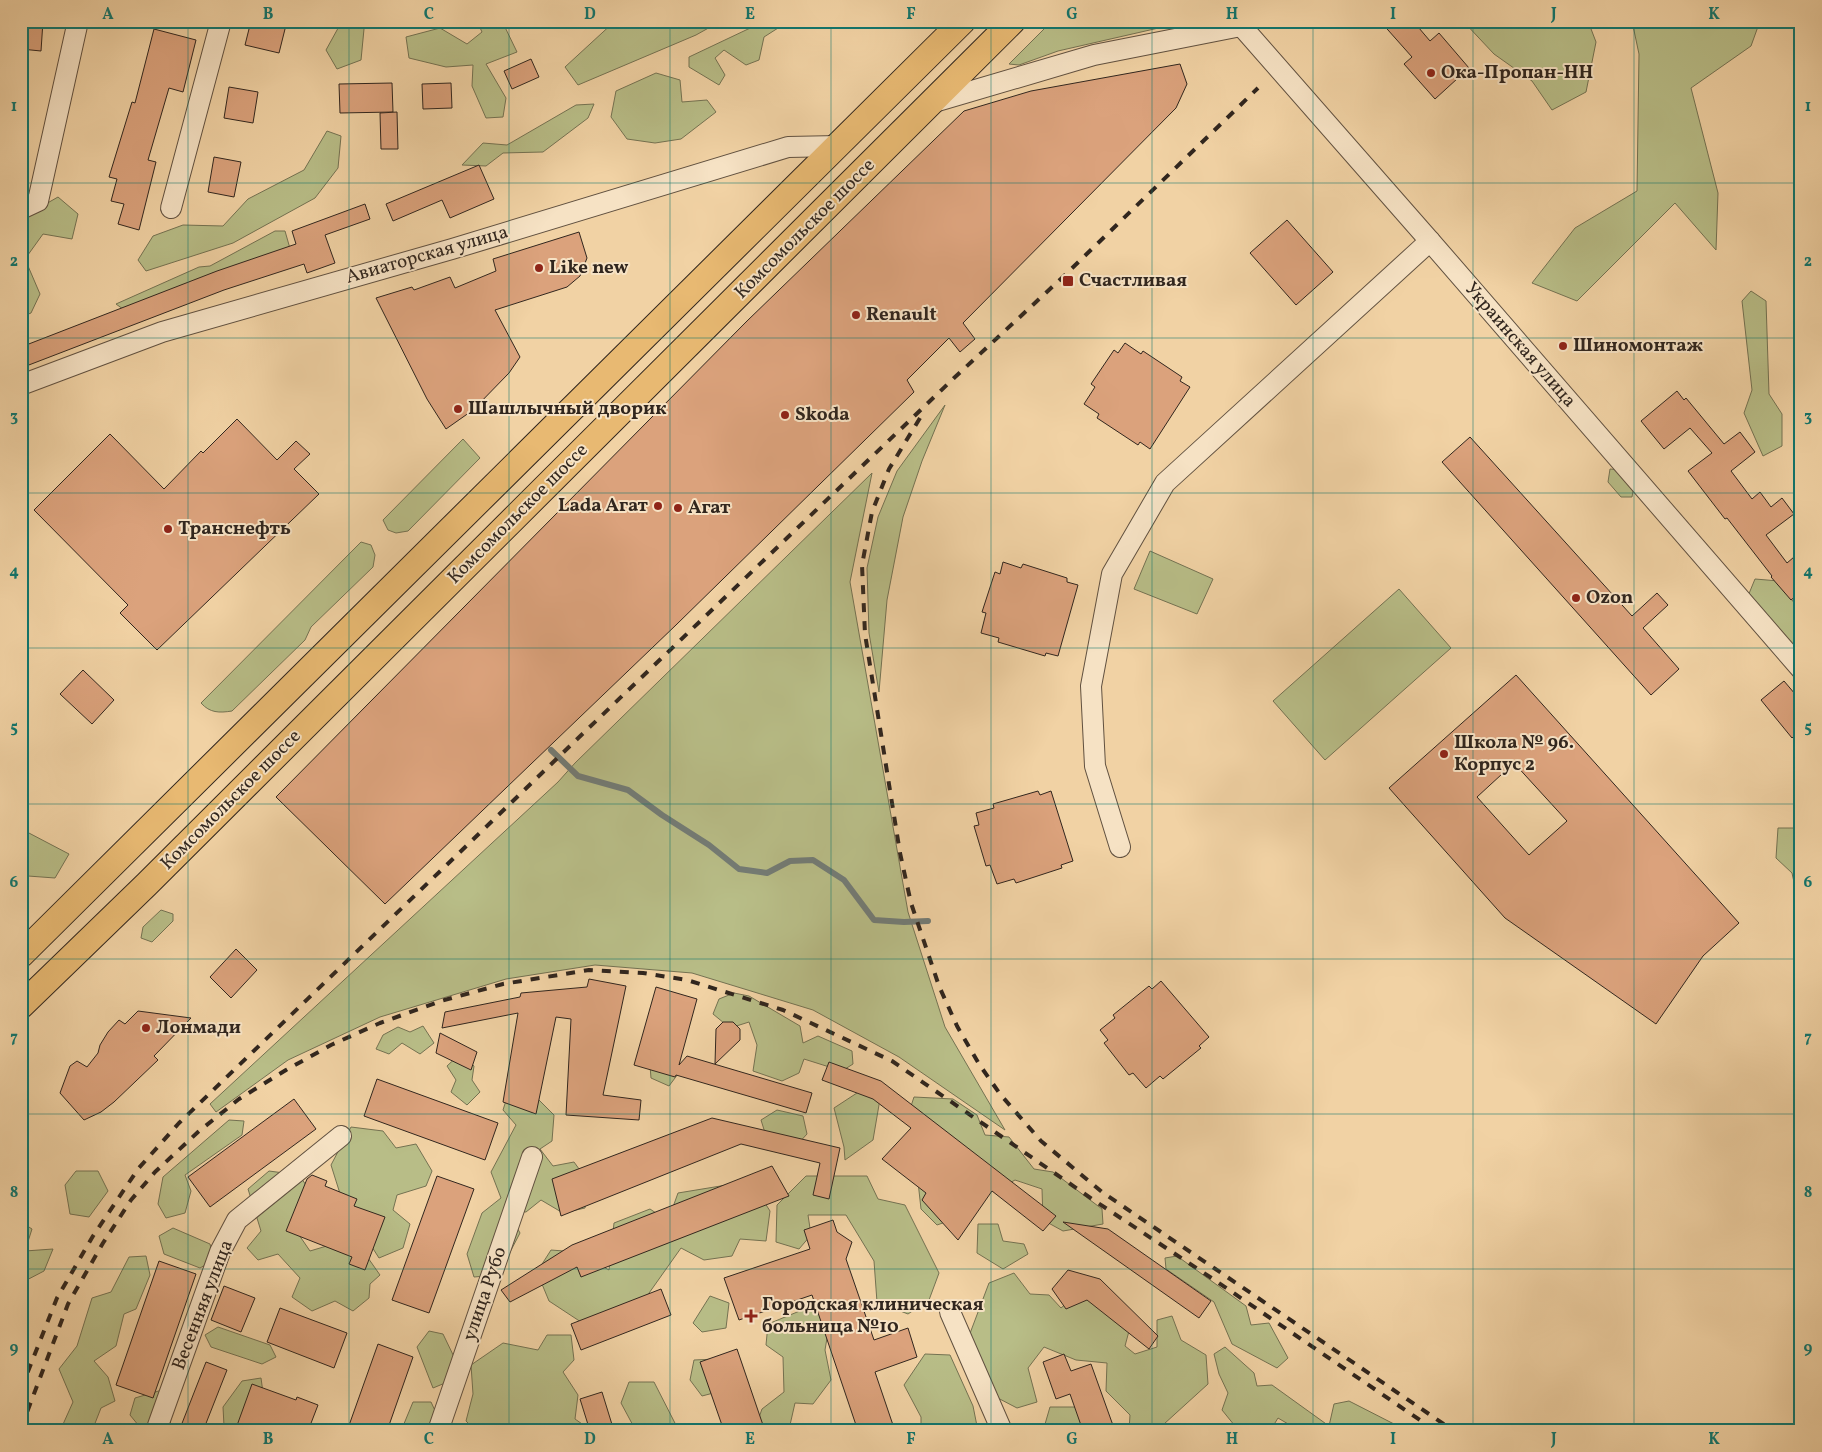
<svg xmlns="http://www.w3.org/2000/svg" width="1822" height="1452" font-family="Vollkorn,serif">
	<rect width="100%" height="100%" fill="#f1d2a4"/>
	<filter id="stains"><feTurbulence type="fractalNoise" baseFrequency=".004" numOctaves="4"/><feColorMatrix values="0 0 0 0 .2 0 0 0 0 .09 0 0 0 0 .02 0 0 0 .5 -.17"/></filter>
	<radialGradient id="worn" r=".72"><stop offset=".6" stop-color="#630" stop-opacity="0"/><stop offset="1" stop-color="#630" stop-opacity=".3"/></radialGradient>
	<!-- green -->
	<g fill="#b8bd87" stroke="#747252">
		<path d="M342,21H362L364,29L361,60L337,69L326,50Z"/>
		<path d="M477,21H502L517,52L486,64L506,98L503,117L486,118L472,86L473,65L446,67L409,58L406,37L440,28L467,44L482,32Z"/>
		<path d="M615,21H721L696,35L578,85L565,67Z"/>
		<path d="M765,21H789L764,37L759,60L746,65L724,50L715,58L725,75L719,85L689,67V57Z"/>
		<path d="M1052,21H1178L1176,24L1058,51L1019,65L1009,64Z"/>
		<path d="M1463,21H1588L1596,42L1586,92L1552,110L1532,81L1494,54Z"/>
		<path d="M1632,21H1760L1751,46L1691,88L1718,193L1716,250L1675,203L1577,301L1532,283L1575,228L1637,191L1639,54Z"/>
		<path d="M656,73L680,80L682,102L707,100L716,112L681,139L655,143L627,139L611,117L616,91Z"/>
		<path d="M594,104L588,118L543,152L503,153L486,166L462,165L483,143L507,145L576,105Z"/>
		<path d="M327,131L341,136L338,168L315,198L233,243L146,271L138,260L153,236L183,225L223,226L248,199L304,170Z"/>
		<path d="M58,197L78,214L72,239L43,234L25,259L40,294L31,313L21,317V201L37,209Z"/>
		<path d="M275,231H285L291,252L273,264L212,273L210,285L127,312L116,304L199,267L210,266Z"/>
		<path d="M1751,291L1766,301L1769,394L1782,414V446L1763,456L1744,413L1752,390L1742,301Z"/>
		<path d="M945,405L922,461L903,517L887,600L879,692L869,633L867,568L878,517L897,471Z"/>
		<path d="M463,439L480,458L408,531L396,533L388,530L383,520Z"/>
		<path d="M1610,469L1622,470L1634,485L1632,497H1621L1608,482Z"/>
		<path d="M872,473L850,582L908,912L945,1027L1005,1130L899,1057L813,1010L692,973L595,965L506,979L380,1017L288,1060L216,1112L210,1104L558,782L575,763Z"/>
		<path d="M361,542L371,545L375,555L373,567L311,627L305,640L232,711C219,713 210,713 201,703Z"/>
		<path d="M1150,551L1213,579L1197,614L1134,589Z"/>
		<path d="M1755,579L1779,581L1801,613V648H1792L1748,596Z"/>
		<path d="M1399,589L1451,648L1325,760L1273,701Z"/>
		<path d="M1778,828H1801V898L1797,896L1792,873L1776,858Z"/>
		<path d="M27,832L69,854L55,878L28,876L25,900L21,902V837Z"/>
		<path d="M161,910L173,914V921L152,942L141,938L143,927Z"/>
		<path d="M734,993L749,996L800,1026L803,1043L818,1036L852,1051L853,1064L842,1071L804,1059L799,1073L782,1081L753,1071L757,1045L749,1022L730,1028L713,1014L719,999Z"/>
		<path d="M423,1026L434,1043L420,1054L402,1043L389,1054L376,1049L383,1035L398,1027L410,1032Z"/>
		<path d="M677,1051L681,1070L669,1086L651,1078L649,1054Z"/>
		<path d="M461,1053L474,1066L472,1080L480,1092L467,1105L451,1092L456,1080L447,1066Z"/>
		<path d="M509,1091H530L554,1115L552,1141L540,1149L553,1166L574,1162L590,1184L585,1208L563,1213L541,1200L526,1212L508,1211L520,1233L498,1275L474,1277L467,1254L482,1213L501,1198L491,1172L516,1125L503,1110Z"/>
		<path d="M860,1091L880,1099L873,1140L845,1160L844,1147L834,1108Z"/>
		<path d="M914,1097L953,1099L977,1115L985,1135L1009,1137L1034,1169L1053,1172L1102,1209L1103,1224L1063,1231L1043,1220L1042,1189L1015,1180L999,1189L971,1167L954,1219L937,1225L921,1209L910,1109Z"/>
		<path d="M777,1110L803,1116L807,1134L796,1146L766,1136L761,1120Z"/>
		<path d="M229,1120L244,1121L242,1135L185,1175L191,1191L185,1213L166,1218L158,1204L163,1177Z"/>
		<path d="M351,1127L383,1131L396,1148L416,1144L432,1171L426,1186L397,1195L393,1210L410,1224L403,1248L379,1258L342,1200L331,1165Z"/>
		<path d="M76,1171H98L108,1191L89,1217L70,1214L65,1185Z"/>
		<path d="M269,1171L299,1175L313,1195L297,1232L310,1251L330,1245L366,1255L380,1275L370,1284L369,1298L353,1311L335,1301L312,1311L292,1297L300,1278L278,1254L258,1260L247,1248L261,1231L248,1189Z"/>
		<path d="M806,1176H867L878,1199L905,1205L939,1273L929,1300L908,1314L877,1302L874,1261L846,1215H808L811,1235L799,1249L776,1242L777,1205Z"/>
		<path d="M751,1181L770,1211L766,1241L740,1239L732,1256L704,1260L681,1248L642,1303L584,1324L549,1301L537,1272L551,1250L576,1252L609,1270L614,1223L650,1209L668,1221L678,1193Z"/>
		<path d="M21,1222L32,1229L25,1251L53,1249L44,1271L21,1283Z"/>
		<path d="M978,1224H998L1003,1241L1024,1244L1028,1254L1003,1269L977,1253Z"/>
		<path d="M173,1228L210,1244L214,1260L200,1268L164,1254L159,1236Z"/>
		<path d="M146,1256L150,1275L136,1309L124,1314L116,1346L94,1361L108,1377L115,1401L101,1408L92,1431H60L73,1402L59,1369L77,1346L92,1298L111,1292L129,1257Z"/>
		<path d="M1177,1256L1246,1306L1251,1325L1269,1323L1288,1358L1277,1368L1232,1344L1214,1302L1166,1269L1165,1258Z"/>
		<path d="M1014,1273L1030,1294L1049,1295L1061,1308L1084,1288L1133,1316L1125,1346L1135,1354L1157,1347V1320L1172,1316L1181,1340L1206,1355L1208,1384L1164,1424L1162,1431H1129L1130,1415L1106,1391L1107,1363L1076,1360L1044,1347L1028,1368L1037,1402L1017,1408L994,1396L969,1336L989,1283Z"/>
		<path d="M710,1296L729,1303L726,1328L702,1332L693,1323Z"/>
		<path d="M807,1308L830,1320L825,1350L831,1380L813,1404L795,1403L790,1425C774,1432 772,1431 757,1423L762,1409L784,1392L783,1357L766,1345L768,1324Z"/>
		<path d="M218,1327L270,1345L276,1357L262,1364L211,1347L205,1335Z"/>
		<path d="M429,1331L443,1334L456,1361L450,1381L433,1388L417,1347Z"/>
		<path d="M547,1335H571L574,1360L563,1372L578,1395L575,1419L592,1431H476L466,1421L473,1394L471,1365L503,1343L538,1350Z"/>
		<path d="M1225,1347L1254,1373L1257,1386L1272,1385L1329,1426L1334,1404L1349,1401L1394,1424L1396,1431H1300L1278,1418L1270,1431H1239L1222,1410L1228,1393L1219,1374L1214,1354Z"/>
		<path d="M925,1354L950,1355L973,1406L978,1431H921V1417L904,1385Z"/>
		<path d="M717,1359L721,1391L702,1396L690,1380L694,1360Z"/>
		<path d="M261,1378L264,1400L241,1429L224,1426L223,1407L242,1381Z"/>
		<path d="M629,1382H654L679,1431H636L621,1403Z"/>
		<path d="M162,1390L167,1414L173,1429L172,1431H143L130,1415L135,1398Z"/>
		<path d="M413,1402H431L438,1417L435,1431H401Z"/>
		<path d="M1050,1407H1077L1105,1431H1043Z"/>
		<path d="M828,1424L844,1431H811Z"/>
	</g>
	<g fill="none" stroke-linecap="round" stroke-linejoin="round">
		<!-- stream -->
		<path stroke="#737c76" stroke-width="6" d="M551,750L578,776L628,790L662,815L709,845L739,869L767,873L790,861L813,860L844,880L874,920L904,922L928,921"/>
	</g>
	<!-- building -->
	<g fill="#dba27c" stroke="#31261e" fill-rule="evenodd">
		<path d="M21,21H43L41,51L21,49Z"/>
		<path d="M251,21H287L279,53L245,45Z"/>
		<path d="M1380,21H1413L1430,41L1439,33L1469,68L1435,99L1404,64L1412,57Z"/>
		<path d="M154,29L196,40L183,92L169,88L148,160L156,162L139,230L118,224L124,204L111,201L117,179L109,177L132,102L135,103Z"/>
		<path d="M531,59L539,77L512,89L504,71Z"/>
		<path d="M1180,64L1187,84L1176,108L963,323L975,339L960,352L949,338L907,380L914,392L676,625L385,904L276,797L747,321L964,111L1031,91Z"/>
		<path d="M392,83L393,112L340,113L339,84Z"/>
		<path d="M451,83L452,108L423,109L422,84Z"/>
		<path d="M229,87L258,92L253,123L224,118Z"/>
		<path d="M397,112L398,149H381L380,113Z"/>
		<path d="M214,157L241,162L234,197L208,192Z"/>
		<path d="M479,165L494,199L450,218L442,200L393,221L386,204Z"/>
		<path d="M365,204L370,219L325,235L335,263L307,273L304,264L224,290L21,368V347L217,271L296,244L292,231Z"/>
		<path d="M1287,220L1333,272L1296,305L1250,253Z"/>
		<path d="M579,232L587,258L580,276L567,287L495,310L520,357L509,373L473,410L446,429L427,399L376,298L412,287L414,290L450,277L455,288L496,271L493,259Z"/>
		<path d="M1125,343L1141,354L1143,351L1182,377L1180,381L1190,387L1150,449L1140,442L1138,445L1097,418L1099,414L1084,404L1095,387L1091,384L1114,350L1118,353Z"/>
		<path d="M1677,391L1684,400L1686,398L1724,444L1740,432L1755,452L1731,471L1752,499L1760,492L1771,507L1782,498L1794,514L1766,535L1787,563L1801,551V592L1791,600L1771,577L1772,576L1727,518L1725,519L1688,471L1712,453L1690,428L1664,449L1641,421Z"/>
		<path d="M237,419L277,460L296,441L310,454L294,469L319,494L157,650L120,613L128,605L34,510L110,434L164,489L201,451L203,453Z"/>
		<path d="M1470,437L1632,616L1657,593L1668,605L1643,628L1679,669L1651,695L1442,462Z"/>
		<path d="M1003,562L1021,568L1023,564L1067,578V582L1078,585L1058,656L1046,653L1045,656L998,642L999,638L981,633L986,613L982,612L995,572L1000,574Z"/>
		<path d="M83,670L114,700L92,724L60,694Z"/>
		<path d="M1516,675L1739,923L1703,956L1656,1024L1505,918L1389,788ZM1514,763L1567,821L1529,855L1477,797Z"/>
		<path d="M1784,681L1801,701V730L1792,738L1761,700Z"/>
		<path d="M1038,791L1040,795L1051,791L1073,861L1061,865L1062,868L1016,883L1014,879L997,884L990,865L986,866L974,826L979,825L976,813L994,808L993,804Z"/>
		<path d="M236,949L257,970L231,998L210,977Z"/>
		<path d="M589,979L626,986L603,1095L641,1100L639,1120L566,1115L571,1019L556,1017L536,1114L503,1102L518,1013L442,1028L445,1012L520,997L521,993L587,987Z"/>
		<path d="M1161,981L1209,1037L1199,1046L1201,1048L1163,1079L1160,1076L1146,1088L1133,1073L1129,1075L1104,1043L1108,1040L1100,1030L1115,1018L1113,1015L1149,986L1152,989Z"/>
		<path d="M656,987L697,999L679,1065L687,1056L812,1093L806,1113L676,1075L675,1077L634,1065Z"/>
		<path d="M138,1011L191,1018L154,1056L158,1060L114,1102L101,1112L84,1120L60,1093L70,1066L77,1061L87,1067L98,1053L100,1045L108,1032L119,1020L125,1024Z"/>
		<path d="M723,1022H733L740,1029V1040L715,1064L716,1029Z"/>
		<path d="M440,1033L477,1052L471,1070L436,1053Z"/>
		<path d="M829,1062L881,1081L1056,1216L1043,1231L992,1191L958,1240L922,1200L926,1193L882,1159L911,1128L873,1099L822,1080Z"/>
		<path d="M377,1079L498,1123L485,1160L364,1116Z"/>
		<path d="M294,1099L316,1129L210,1207L188,1177Z"/>
		<path d="M712,1118L840,1148L829,1199L813,1195L820,1163L741,1144L561,1216L552,1179Z"/>
		<path d="M772,1166L789,1196L581,1277L577,1267L510,1302L501,1290L572,1245Z"/>
		<path d="M312,1175L327,1181L325,1186L357,1199L354,1206L385,1217L365,1270L349,1264L352,1257L286,1231L307,1179Z"/>
		<path d="M437,1176L474,1189L429,1313L392,1300Z"/>
		<path d="M833,1220L837,1232L852,1242L846,1259L874,1340L908,1328L917,1357L875,1372L895,1431H858L812,1295L739,1320L724,1278L810,1249L804,1230Z"/>
		<path d="M1063,1222L1108,1229L1211,1301L1199,1318Z"/>
		<path d="M159,1261L196,1274L153,1398L116,1385Z"/>
		<path d="M1068,1270L1100,1279L1158,1336L1149,1349L1087,1300L1066,1309L1052,1289Z"/>
		<path d="M224,1286L255,1298L241,1332L211,1320Z"/>
		<path d="M661,1289L671,1315L581,1350L571,1324Z"/>
		<path d="M280,1308L347,1333L334,1368L267,1342Z"/>
		<path d="M378,1344L413,1357L387,1431H347Z"/>
		<path d="M737,1349L765,1431H724L700,1362Z"/>
		<path d="M1064,1354L1071,1371L1091,1364L1115,1431H1083L1070,1394L1056,1399L1043,1362Z"/>
		<path d="M206,1362L227,1370L203,1431H179Z"/>
		<path d="M252,1384L296,1400L297,1397L318,1405L308,1431H235Z"/>
		<path d="M602,1392L614,1431H590L580,1399Z"/>
	</g>
	<g fill="none" stroke-linecap="round" stroke-linejoin="round">
		<defs>
			<g id="minor">
				<path d="M1237,21L1430,241L1801,669"/>
				<path d="M931,103L1094,55L1241,26"/>
				<path d="M171,208L221,21"/>
				<path d="M21,209L38,201L78,21"/>
				<path d="M21,385L162,332L452,249L788,147L838,146"/>
				<path d="M1120,847L1095,766L1091,686L1112,574L1165,483L1430,241"/>
				<path d="M950,1312L1002,1431"/>
				<path d="M156,1431L220,1252L237,1220L341,1136"/>
				<path d="M438,1431L532,1157"/>
			</g>
			<g id="major">
				<path d="M21,955L963,21"/>
				<path d="M21,1006L147,884L1013,21"/>
			</g>
		</defs>
		<!-- minor casing -->
		<use href="#minor" stroke="#615140" stroke-width="22"/>
		<!-- major casing -->
		<use href="#major" stroke="#31261e" stroke-width="27"/>
		<!-- minor -->
		<use href="#minor" stroke="#f6e2c4" stroke-width="20"/>
		<!-- major -->
		<use href="#major" stroke="#e8b972" stroke-width="25"/>
		<!-- rail -->
		<g stroke="#31261e" stroke-width="4" stroke-dasharray="9 9" stroke-linecap="butt">
			<path d="M920,418L889,469L872,512L862,565L865,634L900,853L911,903L939,986L957,1026L979,1064L1000,1094L1041,1141L1102,1192L1454,1431"/>
			<path d="M21,1389L57,1298L93,1236L138,1169L179,1123L572,744L954,378L1064,276L1258,88"/>
			<path d="M21,1428L68,1304L103,1243L131,1200L155,1172L198,1132L239,1099L286,1070L331,1045L380,1023L441,1001L503,984L589,970L643,973L687,980L783,1010L892,1061L1095,1201L1213,1279L1436,1431"/>
		</g>
	</g>
	<!-- grid -->
	<path fill="none" stroke="#0f766e" stroke-width="1" stroke-opacity="0.55" d="M188,21V1431M349,21V1431M509,21V1431M670,21V1431M831,21V1431M991,21V1431M1152,21V1431M1313,21V1431M1473,21V1431M1634,21V1431M21,183H1801M21,338H1801M21,493H1801M21,648H1801M21,804H1801M21,959H1801M21,1114H1801M21,1269H1801"/>
	<!-- markers -->
	<g fill="#8f2418" stroke="#f6e2c4" stroke-width="2">
		<circle cx="1431" cy="73" r="5"/>
		<circle cx="539" cy="268" r="5"/>
		<rect x="1062" y="275" width="12" height="12" rx="2.5"/>
		<circle cx="856" cy="315" r="5"/>
		<circle cx="1563" cy="346" r="5"/>
		<circle cx="458" cy="409" r="5"/>
		<circle cx="785" cy="415" r="5"/>
		<circle cx="658" cy="506" r="5"/>
		<circle cx="678" cy="508" r="5"/>
		<circle cx="168" cy="529" r="5"/>
		<circle cx="1576" cy="598" r="5"/>
		<circle cx="1444" cy="754" r="5"/>
		<circle cx="146" cy="1028" r="5"/>
		<path d="M748.5 1308.5h5v5h5v5h-5v5h-5v-5h-5v-5h5z"/>
	</g>
	<g text-anchor="middle" dominant-baseline="central" stroke-width="4" stroke-linejoin="round" paint-order="stroke">
		<!-- poi labels -->
		<g font-size="19" font-weight="bold" fill="#31261e" stroke="#f6e2c4" text-anchor="start">
			<text x="1441" y="73">Ока-Пропан-НН</text>
			<text x="549" y="268">Like new</text>
			<text x="1079" y="281">Счастливая</text>
			<text x="866" y="315">Renault</text>
			<text x="1573" y="346">Шиномонтаж</text>
			<text x="468" y="409">Шашлычный дворик</text>
			<text x="795" y="415">Skoda</text>
			<text x="648" y="506" text-anchor="end">Lada Агат</text>
			<text x="688" y="508">Агат</text>
			<text x="178" y="529">Транснефть</text>
			<text x="1586" y="598">Ozon</text>
			<text x="1454" y="743">Школа № 96.<tspan x="1454" dy="22">Корпус 2</tspan></text>
			<text x="156" y="1028">Лонмади</text>
			<text x="762" y="1305">Городская клиническая<tspan x="762" dy="22">больница №10</tspan></text>
		</g>
		<!-- street labels -->
		<g font-size="19" fill="#31261e" stroke="#f6e2c4">
			<text transform="translate(805 229) rotate(-45)">Комсомольское шоссе</text>
			<text transform="translate(427 255) rotate(-16)">Авиаторская улица</text>
			<text transform="translate(1520 345) rotate(49)">Украинская улица</text>
			<text transform="translate(518 514) rotate(-45)">Комсомольское шоссе</text>
			<text transform="translate(231 800) rotate(-45)">Комсомольское шоссе</text>
			<text transform="translate(485 1294) rotate(-71)">улица Рубо</text>
			<text transform="translate(203 1305) rotate(-69)">Весенняя улица</text>
		</g>
	</g>
	<!-- margin -->
	<rect width="1822" height="1452" fill="none" stroke="#f1d2a4" stroke-width="55"/>
	<rect x="28" y="28" width="1766" height="1396" fill="none" stroke="#0f766e" stroke-width="2"/>
	<g font-size="16" text-anchor="middle" font-weight="bold" fill="#0f766e">
		<text x="108" y="19">A</text>
		<text x="268" y="19">B</text>
		<text x="429" y="19">C</text>
		<text x="590" y="19">D</text>
		<text x="750" y="19">E</text>
		<text x="911" y="19">F</text>
		<text x="1072" y="19">G</text>
		<text x="1232" y="19">H</text>
		<text x="1393" y="19">I</text>
		<text x="1554" y="19">J</text>
		<text x="1714" y="19">K</text>
		<text x="14" y="111">1</text>
		<text x="1808" y="111">1</text>
		<text x="14" y="266">2</text>
		<text x="1808" y="266">2</text>
		<text x="14" y="421">3</text>
		<text x="1808" y="421">3</text>
		<text x="14" y="576">4</text>
		<text x="1808" y="576">4</text>
		<text x="14" y="732">5</text>
		<text x="1808" y="732">5</text>
		<text x="14" y="887">6</text>
		<text x="1808" y="887">6</text>
		<text x="14" y="1042">7</text>
		<text x="1808" y="1042">7</text>
		<text x="14" y="1197">8</text>
		<text x="1808" y="1197">8</text>
		<text x="14" y="1353">9</text>
		<text x="1808" y="1353">9</text>
		<text x="108" y="1444">A</text>
		<text x="268" y="1444">B</text>
		<text x="429" y="1444">C</text>
		<text x="590" y="1444">D</text>
		<text x="750" y="1444">E</text>
		<text x="911" y="1444">F</text>
		<text x="1072" y="1444">G</text>
		<text x="1232" y="1444">H</text>
		<text x="1393" y="1444">I</text>
		<text x="1554" y="1444">J</text>
		<text x="1714" y="1444">K</text>
	</g>
	<rect width="100%" height="100%" filter="url(#stains)"/>
	<rect width="100%" height="100%" fill="url(#worn)"/>
</svg>
